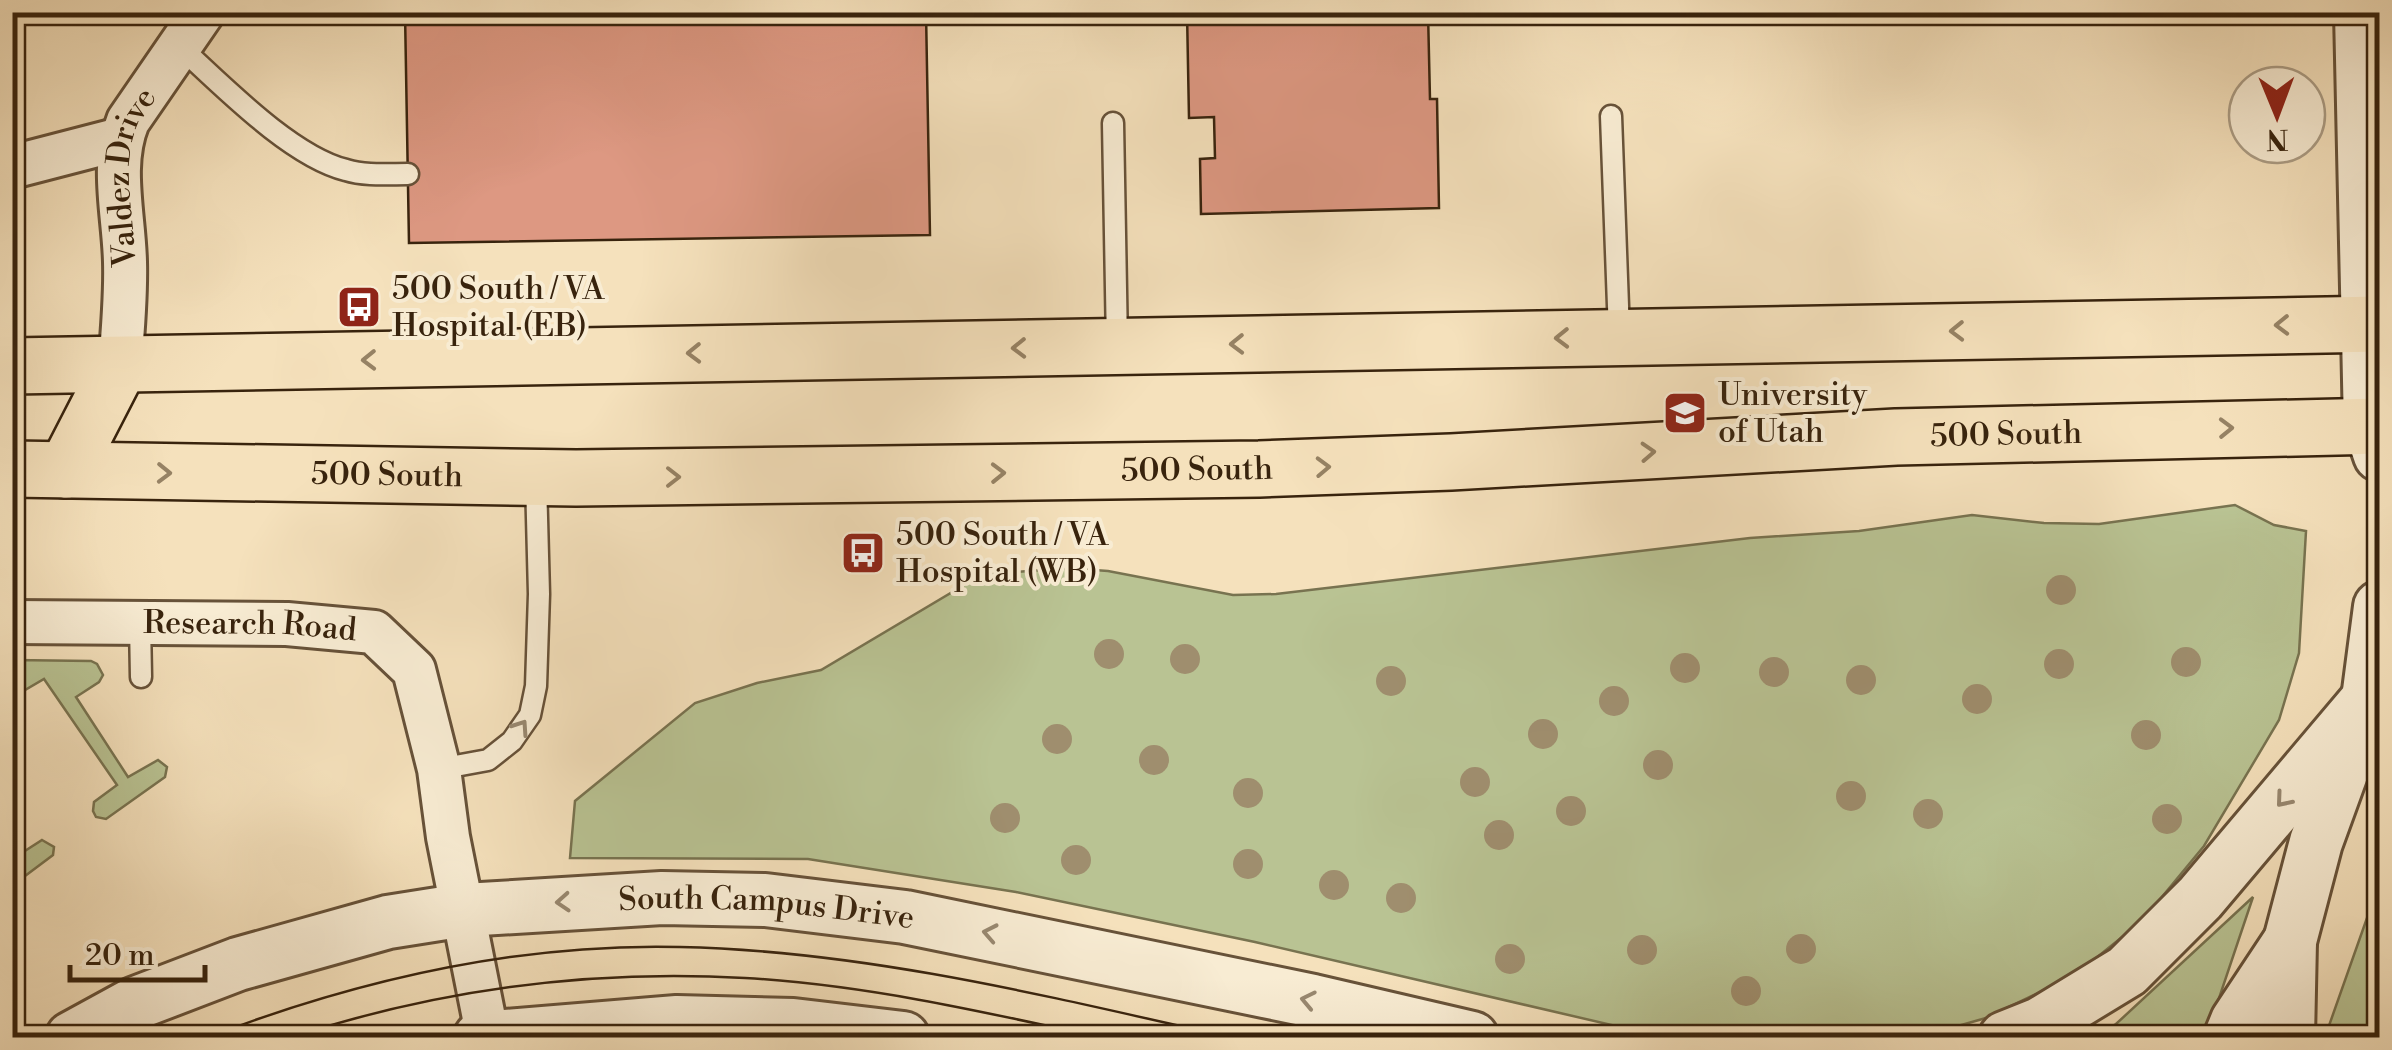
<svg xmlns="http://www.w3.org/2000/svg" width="2392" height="1050" font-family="'Libre Bodoni',serif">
	<rect width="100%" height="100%" fill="#f5e1bc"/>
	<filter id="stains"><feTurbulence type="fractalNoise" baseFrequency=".002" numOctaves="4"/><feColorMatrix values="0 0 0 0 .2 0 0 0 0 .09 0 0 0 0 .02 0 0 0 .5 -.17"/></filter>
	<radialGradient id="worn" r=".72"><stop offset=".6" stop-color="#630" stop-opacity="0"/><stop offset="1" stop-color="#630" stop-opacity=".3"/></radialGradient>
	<!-- green -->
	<g fill="#b9c393" stroke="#787350" stroke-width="2.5">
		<path d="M2235,505L2274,525L2306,531L2299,653L2279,720L2204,846L2142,921L2075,975L1986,1018L1919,1037H1663L1255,942L1016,892L808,859L570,858L575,801L695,703L757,683L821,670L981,575L1066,568L1108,571L1233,595L1276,594L1750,538L1859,531L1972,515L2044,523L2099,524Z"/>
		<path d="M13,660L91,661L97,664L103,675L99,682L76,697L128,777L158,760L167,767L165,777L106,819L96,817L93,811L94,802L117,785L44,679L13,697Z"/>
		<path d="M42,840L54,847L53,855L13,885V850L17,856Z"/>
		<path d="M2379,884V1037H2325Z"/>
		<path d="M2253,897L2206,1037L2089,1038L2116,1024Z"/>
	</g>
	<!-- building -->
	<g fill="#dd9882" stroke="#38230d" stroke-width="2.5">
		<path d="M405,12H926L930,235L409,243Z"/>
		<path d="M1187,12H1428L1430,99H1437L1439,208L1201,214L1200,159L1215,158L1214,117L1189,118Z"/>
	</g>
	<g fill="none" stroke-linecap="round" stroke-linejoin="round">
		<defs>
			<g id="service">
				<path d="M178,45C221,84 290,156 346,170C365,176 388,174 408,174"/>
				<path d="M1611,116L1619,333"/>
				<path d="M1113,123L1117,345"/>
				<path d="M140,623L141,677"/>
				<path d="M439,769L488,760L512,741L530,715L536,686L539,594L536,480"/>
			</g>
			<g id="minor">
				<path d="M12,167L120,139"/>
				<path id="s1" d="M120,365C123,330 126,296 125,262C124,215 110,165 128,121L203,12"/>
				<path id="s2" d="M12,622L287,624L374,632L414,670L439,769L448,837L488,1038"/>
			</g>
			<g id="tertiary">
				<path d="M2361,12L2370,426L2380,455"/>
				<path id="s3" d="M72,1038L136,1003L238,964L388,922L464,910L662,898L765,900L905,917L1313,1001L1472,1038"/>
				<path d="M480,1038L677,1022L793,1025L903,1038"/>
				<path d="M2005,1038L2040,1024L2127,971L2200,898L2368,699"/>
				<path d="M2230,1038L2237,1021L2290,941"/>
				<path d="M2288,1038L2290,941L2316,842L2368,699L2380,607"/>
			</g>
			<g id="primary">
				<path d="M12,366L2380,324"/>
				<path id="s4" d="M12,469L576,478L1259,469L1451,462L1896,437L2380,426"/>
				<path d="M66,470L120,365"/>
			</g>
		</defs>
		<!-- service casing -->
		<use href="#service" stroke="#675239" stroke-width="25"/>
		<!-- minor casing -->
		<use href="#minor" stroke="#675239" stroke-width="48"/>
		<!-- tertiary casing -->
		<use href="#tertiary" stroke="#675239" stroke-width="58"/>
		<!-- primary casing -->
		<use href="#primary" stroke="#38230d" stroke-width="60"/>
		<!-- service -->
		<use href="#service" stroke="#f8ecd3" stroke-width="20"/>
		<!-- minor -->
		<use href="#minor" stroke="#f8ecd3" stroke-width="42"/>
		<!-- tertiary -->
		<use href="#tertiary" stroke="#f8ecd3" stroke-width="52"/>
		<!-- primary -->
		<use href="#primary" stroke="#f5e1bc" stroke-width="55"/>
		<!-- tram -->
		<g stroke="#38230d" stroke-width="2.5">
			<path d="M206,1038C357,980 518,943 680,947C867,951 1051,997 1233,1038"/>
			<path d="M289,1038C436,990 590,969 745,978C866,985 985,1012 1103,1038"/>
		</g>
	</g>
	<!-- trees -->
	<g fill="#9f8e6e">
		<circle cx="2061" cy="590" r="15"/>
		<circle cx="1109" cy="654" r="15"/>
		<circle cx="1185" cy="659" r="15"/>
		<circle cx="2186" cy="662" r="15"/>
		<circle cx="2059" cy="664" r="15"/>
		<circle cx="1685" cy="668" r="15"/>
		<circle cx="1774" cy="672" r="15"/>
		<circle cx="1861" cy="680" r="15"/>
		<circle cx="1391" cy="681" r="15"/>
		<circle cx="1977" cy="699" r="15"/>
		<circle cx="1614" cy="701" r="15"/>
		<circle cx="1543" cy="734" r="15"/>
		<circle cx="2146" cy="735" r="15"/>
		<circle cx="1057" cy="739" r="15"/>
		<circle cx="1154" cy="760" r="15"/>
		<circle cx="1658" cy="765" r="15"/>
		<circle cx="1475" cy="782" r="15"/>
		<circle cx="1248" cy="793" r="15"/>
		<circle cx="1851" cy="796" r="15"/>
		<circle cx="1571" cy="811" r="15"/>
		<circle cx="1928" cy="814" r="15"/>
		<circle cx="1005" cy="818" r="15"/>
		<circle cx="2167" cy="819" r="15"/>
		<circle cx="1499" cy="835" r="15"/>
		<circle cx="1076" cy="860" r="15"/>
		<circle cx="1248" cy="864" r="15"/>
		<circle cx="1334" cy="885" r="15"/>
		<circle cx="1401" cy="898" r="15"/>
		<circle cx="1801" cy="949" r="15"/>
		<circle cx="1642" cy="950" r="15"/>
		<circle cx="1510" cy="959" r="15"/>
		<circle cx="1746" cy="991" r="15"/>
	</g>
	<!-- one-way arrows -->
	<defs><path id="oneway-chevron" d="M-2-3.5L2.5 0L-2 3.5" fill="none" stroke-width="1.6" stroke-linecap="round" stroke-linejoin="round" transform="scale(2.5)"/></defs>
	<g stroke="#968264">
		<use href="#oneway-chevron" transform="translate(2282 325) rotate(179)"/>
		<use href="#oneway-chevron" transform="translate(1957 331) rotate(179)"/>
		<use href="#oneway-chevron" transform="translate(1562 338) rotate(179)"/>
		<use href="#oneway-chevron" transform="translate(1237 344) rotate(179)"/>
		<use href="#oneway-chevron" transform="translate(1019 348) rotate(179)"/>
		<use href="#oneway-chevron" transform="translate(694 353) rotate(179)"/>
		<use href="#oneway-chevron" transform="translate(369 360) rotate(179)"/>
		<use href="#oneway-chevron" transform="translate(2226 428) rotate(-1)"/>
		<use href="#oneway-chevron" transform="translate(1648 452) rotate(-3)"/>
		<use href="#oneway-chevron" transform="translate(1323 467) rotate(-2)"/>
		<use href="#oneway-chevron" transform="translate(164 473) rotate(1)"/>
		<use href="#oneway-chevron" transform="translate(998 473) rotate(-1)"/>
		<use href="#oneway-chevron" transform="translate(673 477)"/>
	</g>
	<g stroke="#988870">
		<use href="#oneway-chevron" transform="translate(521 727) rotate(-56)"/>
		<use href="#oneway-chevron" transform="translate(2283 800) rotate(130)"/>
		<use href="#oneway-chevron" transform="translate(563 902) rotate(176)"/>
		<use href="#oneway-chevron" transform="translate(990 933) rotate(-169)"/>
		<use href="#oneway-chevron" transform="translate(1308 1000) rotate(-168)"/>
	</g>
	<!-- icons -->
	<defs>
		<symbol id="bus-square" viewBox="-11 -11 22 22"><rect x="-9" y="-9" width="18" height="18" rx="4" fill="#8f2418" stroke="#f8ecd3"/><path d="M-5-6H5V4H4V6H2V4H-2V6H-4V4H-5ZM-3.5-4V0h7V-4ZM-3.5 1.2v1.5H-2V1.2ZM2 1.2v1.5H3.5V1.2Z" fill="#fff"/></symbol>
		<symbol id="university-square" viewBox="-11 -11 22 22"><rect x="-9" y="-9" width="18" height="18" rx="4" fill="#8f2418" stroke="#f8ecd3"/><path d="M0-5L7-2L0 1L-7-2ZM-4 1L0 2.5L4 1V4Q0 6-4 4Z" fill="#fff"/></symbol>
	</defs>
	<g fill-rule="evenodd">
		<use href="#bus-square" x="334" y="282" width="50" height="50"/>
		<use href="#university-square" x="1660" y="388" width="50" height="50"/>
		<use href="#bus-square" x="838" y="528" width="50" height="50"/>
	</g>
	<g text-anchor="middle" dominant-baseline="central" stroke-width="8" stroke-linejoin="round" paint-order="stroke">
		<!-- street labels -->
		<g font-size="32" fill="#38230d" stroke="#f8ecd3">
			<text stroke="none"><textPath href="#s1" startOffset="190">Valdez Drive</textPath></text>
			<text stroke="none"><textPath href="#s4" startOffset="1995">500 South</textPath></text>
			<text stroke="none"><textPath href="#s4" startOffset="1185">500 South</textPath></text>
			<text stroke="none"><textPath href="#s4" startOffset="375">500 South</textPath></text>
			<text stroke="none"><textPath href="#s2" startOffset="238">Research Road</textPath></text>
			<text stroke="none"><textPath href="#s3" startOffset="718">South Campus Drive</textPath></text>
		</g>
		<!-- poi labels -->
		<g font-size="32" fill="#38230d" stroke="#f8ecd3" text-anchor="start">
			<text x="392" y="289">500 South / VA<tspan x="392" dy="37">Hospital (EB)</tspan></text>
			<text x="1718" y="395">University<tspan x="1718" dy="37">of Utah</tspan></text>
			<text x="896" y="535">500 South / VA<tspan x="896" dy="37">Hospital (WB)</tspan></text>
		</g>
	</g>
	<!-- margin -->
	<rect width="2392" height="1050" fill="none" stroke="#f5e1bc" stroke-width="50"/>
	<rect x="15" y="15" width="2362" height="1020" fill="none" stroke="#38230d" stroke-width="5"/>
	<rect x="25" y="25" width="2342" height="1000" fill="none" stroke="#38230d" stroke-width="2.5"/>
	<!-- north arrow -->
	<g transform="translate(2277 115) rotate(179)"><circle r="48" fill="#f8ecd3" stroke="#ab9c84" stroke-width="2.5"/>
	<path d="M0-8L18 38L0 25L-18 38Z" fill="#8f2418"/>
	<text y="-15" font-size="28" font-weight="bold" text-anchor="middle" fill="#38230d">N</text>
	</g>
	<!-- scale -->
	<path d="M70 965v15h135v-15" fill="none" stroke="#38230d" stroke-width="5"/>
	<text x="85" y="965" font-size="30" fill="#38230d" stroke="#f8ecd3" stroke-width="8" paint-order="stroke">20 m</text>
	<rect width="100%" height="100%" filter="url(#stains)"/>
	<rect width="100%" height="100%" fill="url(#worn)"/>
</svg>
